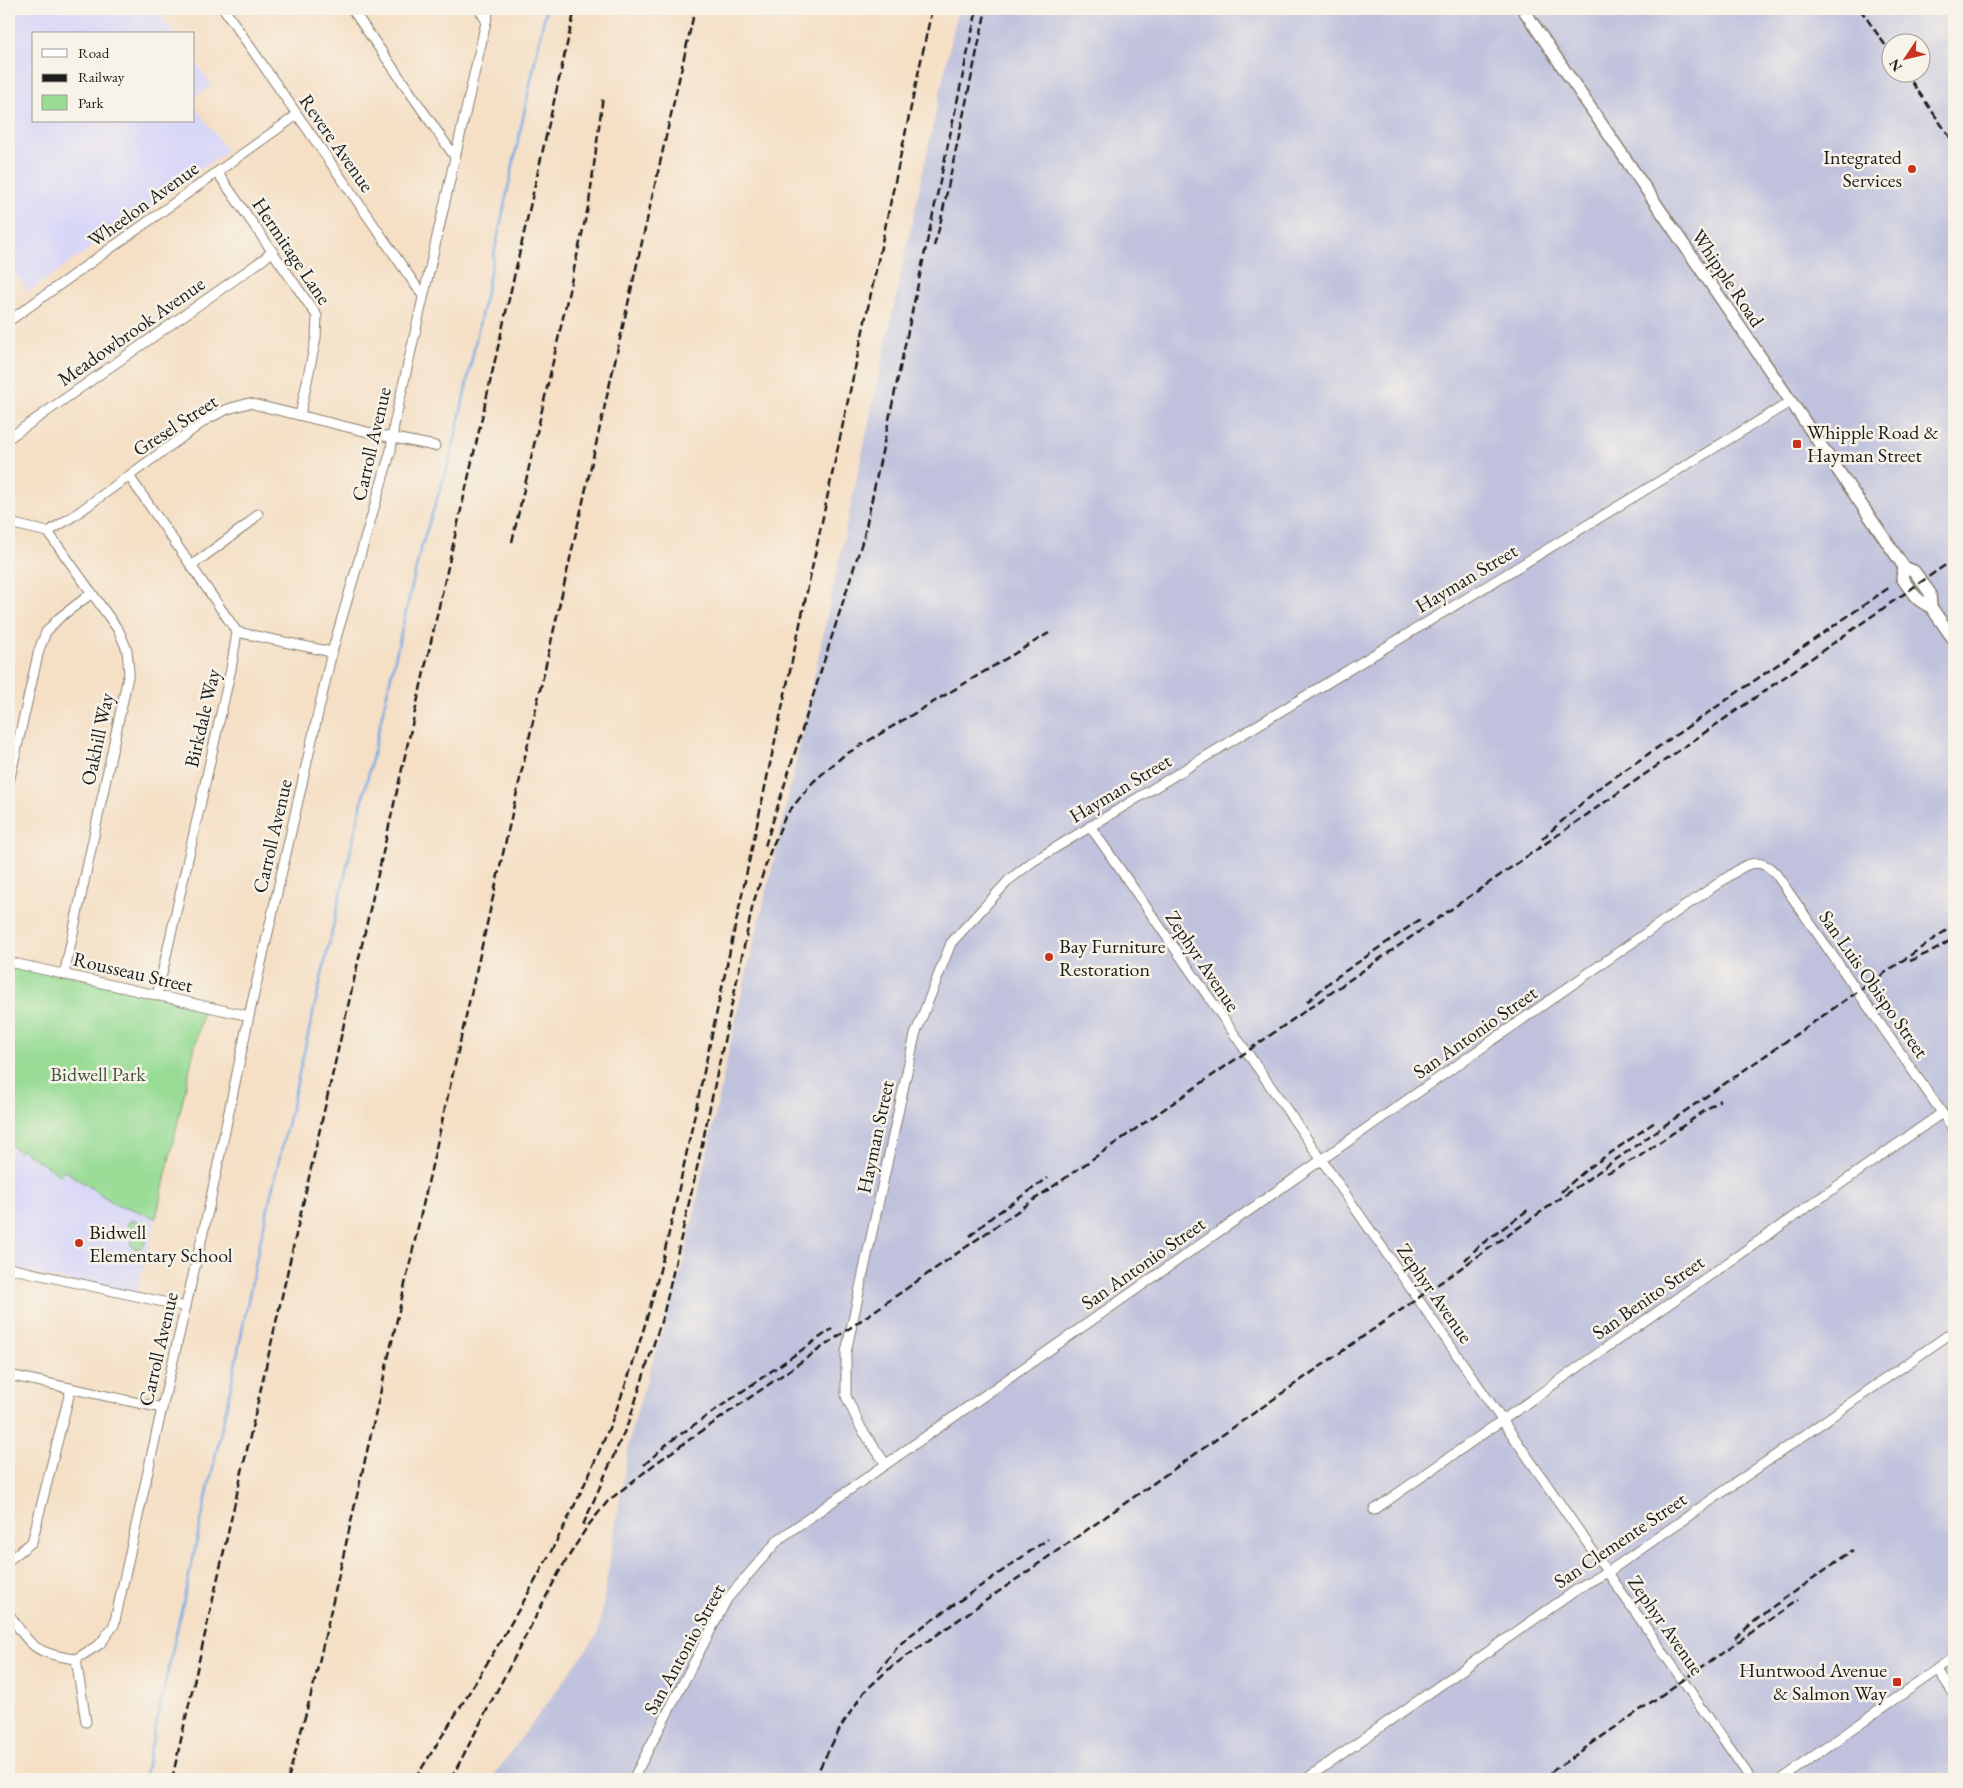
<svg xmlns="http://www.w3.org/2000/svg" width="1963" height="1788" font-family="'EB Garamond',serif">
	<rect width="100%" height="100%" fill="#f7f3e8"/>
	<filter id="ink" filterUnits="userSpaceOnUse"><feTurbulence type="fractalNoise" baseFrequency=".02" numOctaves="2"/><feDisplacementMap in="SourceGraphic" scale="10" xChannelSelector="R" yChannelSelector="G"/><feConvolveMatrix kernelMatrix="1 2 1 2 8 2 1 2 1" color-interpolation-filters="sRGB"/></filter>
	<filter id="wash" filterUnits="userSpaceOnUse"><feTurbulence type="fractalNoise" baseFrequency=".0096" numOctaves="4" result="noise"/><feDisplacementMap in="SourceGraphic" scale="20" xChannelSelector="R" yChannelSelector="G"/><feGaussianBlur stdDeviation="1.12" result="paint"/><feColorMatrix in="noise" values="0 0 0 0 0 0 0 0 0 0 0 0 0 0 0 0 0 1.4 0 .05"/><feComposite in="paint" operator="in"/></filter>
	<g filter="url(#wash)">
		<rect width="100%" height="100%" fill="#f5dfc5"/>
		<!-- built -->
		<g fill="#d9d7f8">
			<path d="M9,9H157L175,34H34V121H194V104L227,151L28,292L9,265Z"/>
			<path d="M194,60L212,85L194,98Z"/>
			<path d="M9,1144L20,1152L22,1149L59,1175L63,1170L120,1207H127L156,1218L136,1296L9,1268Z"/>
		</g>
		<!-- industrial -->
		<path fill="#c0c2dd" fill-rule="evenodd" d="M958,9H1954V1779H491L598,1634L631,1431L684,1261L734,1026L779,839ZM1890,42H1920V72H1890Z"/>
		<!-- green -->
		<g fill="#98dc95" stroke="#5a7c58">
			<path d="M9,962L204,1006L156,1218L127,1207H120L64,1170L60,1175L22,1150L20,1152L9,1144Z"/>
			<path d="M132,1220C146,1223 153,1239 140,1249L133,1248C130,1243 132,1241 134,1236L128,1226V1223Z"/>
		</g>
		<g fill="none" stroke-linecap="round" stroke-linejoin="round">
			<!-- stream -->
			<path stroke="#77abe4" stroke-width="2.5" d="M144,1779L231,1386L258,1251L420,551L452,453L546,9"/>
		</g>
	</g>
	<g filter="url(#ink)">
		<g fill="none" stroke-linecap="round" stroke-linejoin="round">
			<defs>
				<g id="minor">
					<path d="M224,9L423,296"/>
					<path d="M352,9L455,157"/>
					<path d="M479,9L486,20"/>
					<path d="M217,172L317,316L316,338L300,415"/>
					<path d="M9,321L297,115"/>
					<path d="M9,438L264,259L272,251"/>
					<path d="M129,476L237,632L231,669L157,996"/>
					<path d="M9,523L48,532L75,515L207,419L228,409L249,403L384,436L435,446"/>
					<path d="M48,532L119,631L127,650L129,672L64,975"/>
					<path d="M191,566L248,524L258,514"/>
					<path d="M237,632L332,652"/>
					<path d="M9,782L39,650L46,632L59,618L92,593"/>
					<path d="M1090,826L1751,1779"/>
					<path d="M9,962L249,1016"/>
					<path d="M9,1268L186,1307"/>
					<path d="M9,1375L162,1408"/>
					<path d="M885,1463L861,1428L846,1396V1352L915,1035L951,943L1009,880L1032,862L1790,402"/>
					<path d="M1374,1510L1942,1113"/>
					<path d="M9,1560L32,1542L71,1388"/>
					<path d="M9,1614C32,1648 35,1653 76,1659"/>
					<path d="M76,1659L100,1644L114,1625L162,1408L209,1207L249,1016L332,652L391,450L394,425L489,9"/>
					<path d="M76,1659L86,1722"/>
					<path d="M1938,1670L1954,1694"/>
					<path d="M633,1779L727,1599L779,1539L1666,919L1741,868C1755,860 1765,862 1776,874L1954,1130"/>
					<path d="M1306,1779L1585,1584L1608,1572L1954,1331"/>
					<path d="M1781,1779L1954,1658"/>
				</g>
				<g id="major">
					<path d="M1523,9L1904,567L1914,571L1930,593L1931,607L1954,640"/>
					<path d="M1904,567L1902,578C1912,592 1915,600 1931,607"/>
				</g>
			</defs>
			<!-- minor casing -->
			<use href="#minor" stroke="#887e70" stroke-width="11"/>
			<!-- major casing -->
			<use href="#major" stroke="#887e70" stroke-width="14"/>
			<!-- minor -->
			<use href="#minor" stroke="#fff" stroke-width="9"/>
			<!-- major -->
			<use href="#major" stroke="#fff" stroke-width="11"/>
			<!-- rail -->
			<g stroke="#1c1c1c" stroke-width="2.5" stroke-dasharray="8 4" stroke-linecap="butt">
				<path d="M1860,9L1890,52"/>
				<path d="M1905,72L1954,143"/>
				<path d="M934,246L939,229L986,9"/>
				<path d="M512,542L589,203L603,96"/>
				<path d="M1542,839L1599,788L1890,587"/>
				<path d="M765,846L864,536L977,9"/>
				<path d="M1910,961L1935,950L1954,938"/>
				<path d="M1307,1002L1331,981L1422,918"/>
				<path d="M1607,1173L1640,1156L1720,1100"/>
				<path d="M1561,1192L1586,1170L1655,1122"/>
				<path d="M970,1236L992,1217L1048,1178"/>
				<path d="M1465,1260L1479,1246L1528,1210"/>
				<path d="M644,1465L668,1443L832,1329"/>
				<path d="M583,1525L629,1421L664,1312L699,1159L753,904L770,852L786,815L813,782L843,756L1049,633"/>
				<path d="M1735,1638L1768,1610L1853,1550"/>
				<path d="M878,1672L899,1645L912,1634L1048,1539"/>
				<path d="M172,1779L575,9"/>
				<path d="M288,1779L315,1680L695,9"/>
				<path d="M415,1779C481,1674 549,1568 598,1454C634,1373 657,1288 676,1202L932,9"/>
				<path d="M451,1779L559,1572L587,1527L608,1501L656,1463L1954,559"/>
				<path d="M814,1779L842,1725L864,1692L891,1667L1701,1100L1954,925"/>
				<path d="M1541,1779L1798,1600"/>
			</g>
		</g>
	</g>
	<!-- markers -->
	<g fill="#c8321e" stroke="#f7f3e8" stroke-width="2">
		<circle cx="1912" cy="169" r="5"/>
		<rect x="1792" y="439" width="10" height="10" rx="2.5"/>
		<circle cx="1049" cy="957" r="5"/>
		<circle cx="79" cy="1243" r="5"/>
		<rect x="1892" y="1677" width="10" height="10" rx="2.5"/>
	</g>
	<g text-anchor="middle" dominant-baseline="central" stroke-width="5" stroke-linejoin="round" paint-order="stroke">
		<!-- street labels -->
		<g font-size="20" fill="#1c1c1c" stroke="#f7f3e8">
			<text transform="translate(337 143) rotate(55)">Revere Avenue</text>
			<text transform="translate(143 204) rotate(-36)">Wheelon Avenue</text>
			<text transform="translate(292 251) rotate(56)">Hermitage Lane</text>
			<text transform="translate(1728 278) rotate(56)">Whipple Road</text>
			<text transform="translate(131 331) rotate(-35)">Meadowbrook Avenue</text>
			<text transform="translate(175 425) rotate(-33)">Gresel Street</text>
			<text transform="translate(371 444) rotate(-77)">Carroll Avenue</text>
			<text transform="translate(1466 578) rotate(-31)">Hayman Street</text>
			<text transform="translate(202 718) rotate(-77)">Birkdale Way</text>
			<text transform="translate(97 739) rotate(-78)">Oakhill Way</text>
			<text transform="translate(1120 788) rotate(-31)">Hayman Street</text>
			<text transform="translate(272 836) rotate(-77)">Carroll Avenue</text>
			<text transform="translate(1203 961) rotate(56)">Zephyr Avenue</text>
			<text transform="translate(133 972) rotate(13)">Rousseau Street</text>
			<text transform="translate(1874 984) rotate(55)">San Luis Obispo Street</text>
			<text transform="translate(1475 1032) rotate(-35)">San Antonio Street</text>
			<text transform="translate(875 1137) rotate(-78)">Hayman Street</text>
			<text transform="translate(1143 1263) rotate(-35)">San Antonio Street</text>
			<text transform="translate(1435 1293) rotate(55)">Zephyr Avenue</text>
			<text transform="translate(1648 1297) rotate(-35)">San Benito Street</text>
			<text transform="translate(158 1349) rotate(-77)">Carroll Avenue</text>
			<text transform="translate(1620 1540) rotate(-34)">San Clemente Street</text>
			<text transform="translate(1666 1625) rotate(55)">Zephyr Avenue</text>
			<text transform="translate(684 1649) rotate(-61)">San Antonio Street</text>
		</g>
		<!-- poi labels -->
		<g font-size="20" fill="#1c1c1c" stroke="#f7f3e8" text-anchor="start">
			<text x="1902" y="157" text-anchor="end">Integrated<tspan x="1902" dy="23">Services</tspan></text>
			<text x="1807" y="432">Whipple Road &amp;<tspan x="1807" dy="23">Hayman Street</tspan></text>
			<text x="1059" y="946">Bay Furniture<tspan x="1059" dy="23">Restoration</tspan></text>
			<text x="89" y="1232">Bidwell<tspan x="89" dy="23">Elementary School</tspan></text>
			<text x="1887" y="1670" text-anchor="end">Huntwood Avenue<tspan x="1887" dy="23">&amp; Salmon Way</tspan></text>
		</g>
		<!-- park labels -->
		<g font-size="20" fill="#415640" stroke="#f7f3e8">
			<text x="98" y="1074">Bidwell Park</text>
		</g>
	</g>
	<!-- margin -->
	<rect width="1963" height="1788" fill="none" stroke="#f7f3e8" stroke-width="30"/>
	<!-- legend -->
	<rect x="32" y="32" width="162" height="90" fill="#f7f3e8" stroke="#9f9d96"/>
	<rect x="42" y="49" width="25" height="8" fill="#ffffff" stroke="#9f9d96"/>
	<text x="78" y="58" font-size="15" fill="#1c1c1c">Road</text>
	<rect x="42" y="74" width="25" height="8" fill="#1c1c1c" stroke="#9f9d96"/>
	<text x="78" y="82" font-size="15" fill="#1c1c1c">Railway</text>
	<rect x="42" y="95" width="25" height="15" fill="#98dc95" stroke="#9f9d96"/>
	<text x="78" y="108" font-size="15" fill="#1c1c1c">Park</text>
	<!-- north arrow -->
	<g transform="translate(1906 58) rotate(235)"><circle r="24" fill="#f7f3e8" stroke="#9f9d96"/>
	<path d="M0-4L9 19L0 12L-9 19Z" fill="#c8321e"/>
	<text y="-8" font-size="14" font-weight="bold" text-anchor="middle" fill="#1c1c1c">N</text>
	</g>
</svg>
